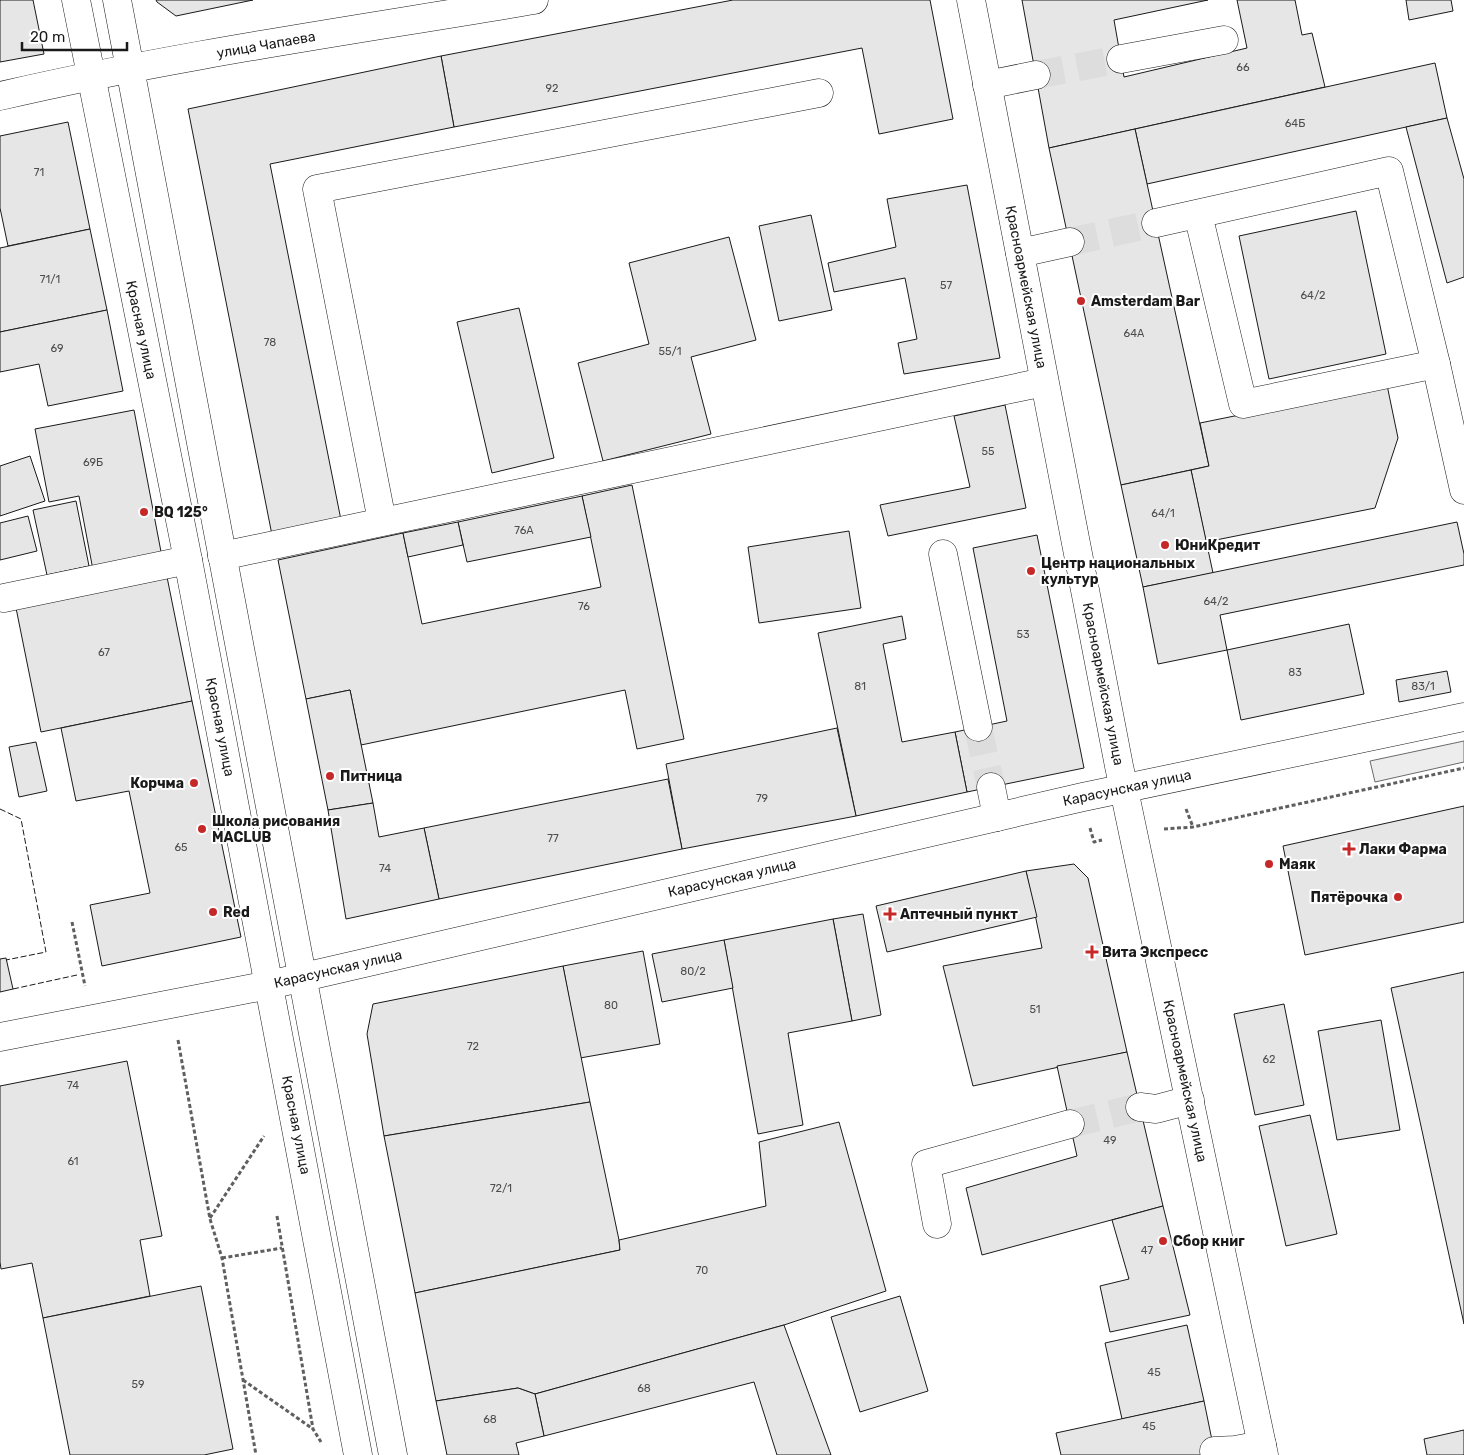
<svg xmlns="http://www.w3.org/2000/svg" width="1464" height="1455" font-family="Rubik,sans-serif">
	<rect width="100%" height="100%" fill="#fff"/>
	<!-- built -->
	<path fill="#ededed" stroke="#6a6a6a" d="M1464,741V762L1375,782L1370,761Z"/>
	<!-- building -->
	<g fill="#e6e6e6" stroke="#1a1a1a">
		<path d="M0,0H33L44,54L0,62Z"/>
		<path d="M156,0H253L176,16L157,2Z"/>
		<path d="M733,0H930L953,119L879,134L862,48L454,127L441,56Z"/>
		<path d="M1022,0H1208L1114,20L1124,77L1247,48L1237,0H1295L1302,35L1312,33L1325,87L1049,148Z"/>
		<path d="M1406,0H1451L1453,11L1409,20Z"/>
		<path d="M441,56L454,127L270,164L341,520L272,535L188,109Z"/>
		<path d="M1435,63L1447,118L1147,184L1135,129Z"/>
		<path d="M1447,118L1464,179V277L1447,283L1406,127Z"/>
		<path d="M68,122L90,229L8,246L0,208V136Z"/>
		<path d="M1135,129L1209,466L1121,485L1049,148Z"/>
		<path d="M967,185L1000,358L904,374L898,343L917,339L905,278L834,292L828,263L896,247L887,199Z"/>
		<path d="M1356,211L1386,354L1269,379L1239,236Z"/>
		<path d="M811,215L832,310L779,321L759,226Z"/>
		<path d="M90,229L107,310L0,332V248Z"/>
		<path d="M729,237L756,340L691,357L711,434L603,461L578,363L649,344L629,263Z"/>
		<path d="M519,308L554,458L492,473L457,322Z"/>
		<path d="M107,310L123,391L48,406L39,364L0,372V332Z"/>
		<path d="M1387,385L1398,438L1375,508L1206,542L1191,470L1209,466L1200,423Z"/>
		<path d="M1005,405L1026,508L888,536L880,505L970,487L954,416Z"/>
		<path d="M134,410L162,557L93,570L79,496L49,502L35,429Z"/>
		<path d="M30,456L45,501L0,516V466Z"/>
		<path d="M1191,470L1213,573L1143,587L1121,485Z"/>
		<path d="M632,485L684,739L637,749L625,690L361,745L350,690L306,699L278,560L403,533L422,624L601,587L582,496Z"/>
		<path d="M582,496L591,537L467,562L458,522Z"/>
		<path d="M76,501L89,566L47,575L33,510Z"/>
		<path d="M28,516L37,551L0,560V523Z"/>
		<path d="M458,522L463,545L408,557L403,533Z"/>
		<path d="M1457,522L1464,554V565L1220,615L1227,650L1158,664L1143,587Z"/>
		<path d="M849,531L861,608L759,623L748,547Z"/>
		<path d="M1037,535L1084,768L967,792L955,732L1007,721L973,548Z"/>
		<path d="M166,572L192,701L41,732L15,603Z"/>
		<path d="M902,616L906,639L883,644L902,742L955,732L967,792L856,816L818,633Z"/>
		<path d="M1349,624L1364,694L1241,720L1227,650Z"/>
		<path d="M1447,671L1451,692L1399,702L1396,680Z"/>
		<path d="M350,690L373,803L328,810L306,699Z"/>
		<path d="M192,701L241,937L102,966L90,905L150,893L129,791L76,801L61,728Z"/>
		<path d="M837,728L856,816L682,849L666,764Z"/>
		<path d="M36,742L47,791L19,797L9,747Z"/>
		<path d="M668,779L682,849L439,899L424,828Z"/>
		<path d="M373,803L379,837L424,828L439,899L346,919L328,810Z"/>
		<path d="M1464,806V922L1305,955L1283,846Z"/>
		<path d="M1074,864L1088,878L1127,1052L973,1086L943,966L1042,948L1026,871Z"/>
		<path d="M1026,871L1037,917L887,952L876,906Z"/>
		<path d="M863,914L881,1015L852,1021L833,919Z"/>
		<path d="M833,919L852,1021L788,1033L803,1125L758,1134L724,940Z"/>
		<path d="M724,940L733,988L662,1002L652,954Z"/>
		<path d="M643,951L660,1044L580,1058L563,966Z"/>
		<path d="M6,958L13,989L0,992V959Z"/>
		<path d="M563,966L590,1102L384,1136L367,1034L373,1004Z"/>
		<path d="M1464,972V1324L1391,988Z"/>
		<path d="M1284,1004L1304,1105L1255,1115L1234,1014Z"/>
		<path d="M1381,1020L1400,1130L1337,1140L1318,1031Z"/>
		<path d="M1127,1052L1163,1206L982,1255L966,1188L1077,1156L1057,1066Z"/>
		<path d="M127,1061L162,1236L140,1240L150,1296L43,1318L32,1263L1,1269L0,1262V1086Z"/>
		<path d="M590,1102L619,1240L620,1250L415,1293L384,1136Z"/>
		<path d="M1310,1115L1337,1234L1286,1246L1259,1126Z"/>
		<path d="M839,1122L886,1291L784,1325L535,1394L518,1388L436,1401L415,1293L620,1250L619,1240L766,1206L759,1142Z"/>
		<path d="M1163,1206L1190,1315L1110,1332L1100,1286L1129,1279L1112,1220Z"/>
		<path d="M201,1286L233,1449L204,1455H70L43,1318Z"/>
		<path d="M900,1296L928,1391L860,1412L831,1317Z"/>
		<path d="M784,1325L831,1455H777L754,1382L544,1436L535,1394Z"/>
		<path d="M1187,1325L1204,1401L1122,1419L1105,1343Z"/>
		<path d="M518,1388L535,1394L544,1436L516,1443L519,1455H447L436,1401Z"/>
		<path d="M1204,1401L1215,1455H1061L1056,1433Z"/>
		<path d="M1464,1430V1455H1427L1424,1439Z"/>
	</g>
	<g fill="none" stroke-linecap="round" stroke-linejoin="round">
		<!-- minor-tunnel -->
		<g stroke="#ddd" stroke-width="28" stroke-dasharray="28 14" stroke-linecap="butt">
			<path d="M1036,75L1121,59"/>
			<path d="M1070,242L1156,223"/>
			<path d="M978,727L991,787"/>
			<path d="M1070,1124L1140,1107"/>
		</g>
		<defs>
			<g id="minor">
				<path d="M971,0L1119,766L1264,1455"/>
				<path d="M1121,59L1224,40"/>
				<path d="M987,85L1036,75"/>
				<path d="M0,96C176,55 356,30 534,0"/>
				<path d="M1156,223L1389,171L1436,364L1243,404L1198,214"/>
				<path d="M1020,253L1070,242"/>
				<path d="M1436,364L1464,490"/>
				<path d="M382,521L317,189L819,93"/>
				<path d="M943,554L978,727"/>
				<path d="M222,556L1044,382"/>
				<path d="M4,598L188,560"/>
				<path d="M991,787L997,817"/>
				<path d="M0,1037L269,985L1083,797L1464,717"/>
				<path d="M1140,1107L1156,1109L1190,1100"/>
				<path d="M937,1224L926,1164L1070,1124"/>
				<path d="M1214,1451L1235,1450L1262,1445"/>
			</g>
			<g id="major">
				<path d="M76,0L188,560L358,1455"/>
				<path d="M117,0L393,1455"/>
			</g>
		</defs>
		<!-- minor casing -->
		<use href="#minor" stroke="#1a1a1a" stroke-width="29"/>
		<!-- major casing -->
		<use href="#major" stroke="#1a1a1a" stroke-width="29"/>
		<!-- path -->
		<g stroke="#5f5f5f" stroke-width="3" stroke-dasharray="4 2.5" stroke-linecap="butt">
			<path d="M1186,809L1193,827"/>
			<path d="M1090,828L1094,842L1102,840"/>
			<path d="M1164,829L1193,827L1464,768"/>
			<path d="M72,922L85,986"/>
			<path d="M178,1040L210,1219L222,1258L256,1455"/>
			<path d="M277,1216L313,1429L321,1442"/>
			<path d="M210,1218L264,1136"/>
			<path d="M222,1258L282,1248"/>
			<path d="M243,1380L313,1429"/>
		</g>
		<!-- minor -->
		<use href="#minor" stroke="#fff" stroke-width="28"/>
		<!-- major -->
		<use href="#major" stroke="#fff" stroke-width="28"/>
		<!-- fence -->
		<g stroke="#1a1a1a" stroke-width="1" stroke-dasharray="6 2.5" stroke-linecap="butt">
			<path d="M0,809L21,819L46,952L6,960"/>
			<path d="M13,989L77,975"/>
		</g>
	</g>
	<!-- markers -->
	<g fill="#c62828" stroke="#fff" stroke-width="2">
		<circle cx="1081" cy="301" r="5"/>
		<circle cx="144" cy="512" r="5"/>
		<circle cx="1165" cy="545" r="5"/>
		<circle cx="1031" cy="571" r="5"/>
		<circle cx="330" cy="776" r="5"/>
		<circle cx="194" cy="783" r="5"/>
		<circle cx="202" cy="829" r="5"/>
		<path d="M1346.5 841.5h5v5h5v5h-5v5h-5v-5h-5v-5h5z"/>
		<circle cx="1269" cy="864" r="5"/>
		<circle cx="1398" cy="897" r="5"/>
		<circle cx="213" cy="912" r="5"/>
		<path d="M887.5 906.5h5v5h5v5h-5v5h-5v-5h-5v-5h5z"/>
		<path d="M1089.5 944.5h5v5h5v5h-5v5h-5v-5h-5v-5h5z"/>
		<circle cx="1163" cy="1241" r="5"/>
	</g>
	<g text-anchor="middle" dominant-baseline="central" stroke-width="4" stroke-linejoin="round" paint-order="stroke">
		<!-- number labels -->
		<g font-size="11" fill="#4d4d4d">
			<text x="1243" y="67">66</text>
			<text x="552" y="88">92</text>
			<text x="1295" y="123">64Б</text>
			<text x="39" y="172">71</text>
			<text x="50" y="279">71/1</text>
			<text x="946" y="285">57</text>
			<text x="1313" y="295">64/2</text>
			<text x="1134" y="333">64А</text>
			<text x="270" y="342">78</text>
			<text x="57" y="348">69</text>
			<text x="670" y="351">55/1</text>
			<text x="988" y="451">55</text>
			<text x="93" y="462">69Б</text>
			<text x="1163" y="513">64/1</text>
			<text x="524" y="530">76А</text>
			<text x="1216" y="601">64/2</text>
			<text x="584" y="606">76</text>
			<text x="1023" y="634">53</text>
			<text x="104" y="652">67</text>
			<text x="1295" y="672">83</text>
			<text x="860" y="686">81</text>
			<text x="1423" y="686">83/1</text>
			<text x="762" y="798">79</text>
			<text x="553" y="838">77</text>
			<text x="181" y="847">65</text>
			<text x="385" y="868">74</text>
			<text x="693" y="971">80/2</text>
			<text x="611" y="1005">80</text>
			<text x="1035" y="1009">51</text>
			<text x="473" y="1046">72</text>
			<text x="1269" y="1059">62</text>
			<text x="73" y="1085">74</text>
			<text x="1110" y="1140">49</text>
			<text x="73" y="1161">61</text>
			<text x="501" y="1188">72/1</text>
			<text x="1147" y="1250">47</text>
			<text x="702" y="1270">70</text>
			<text x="1154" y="1372">45</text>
			<text x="138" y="1384">59</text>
			<text x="644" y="1388">68</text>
			<text x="490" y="1419">68</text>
			<text x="1149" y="1426">45</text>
		</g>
		<!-- street labels -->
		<g font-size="14" fill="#1a1a1a" stroke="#fff">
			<text transform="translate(266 45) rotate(-10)">улица Чапаева</text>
			<text transform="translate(1026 287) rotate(79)">Красноармейская улица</text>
			<text transform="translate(141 330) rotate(78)">Красная улица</text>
			<text transform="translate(1103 684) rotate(79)">Красноармейская улица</text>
			<text transform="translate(220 727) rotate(79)">Красная улица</text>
			<text transform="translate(1127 788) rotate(-12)">Карасунская улица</text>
			<text transform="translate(732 878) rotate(-13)">Карасунская улица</text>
			<text transform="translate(338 969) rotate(-13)">Карасунская улица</text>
			<text transform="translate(1185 1081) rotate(78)">Красноармейская улица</text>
			<text transform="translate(296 1125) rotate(79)">Красная улица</text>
		</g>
		<!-- poi labels -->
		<g font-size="14" font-weight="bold" fill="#1a1a1a" stroke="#fff" text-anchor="start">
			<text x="1091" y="301">Amsterdam Bar</text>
			<text x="154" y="512">BQ 125°</text>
			<text x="1175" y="545">ЮниКредит</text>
			<text x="1041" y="563">Центр национальных<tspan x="1041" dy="16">культур</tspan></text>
			<text x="340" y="776">Питница</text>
			<text x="184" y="783" text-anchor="end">Корчма</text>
			<text x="212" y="821">Школа рисования<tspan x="212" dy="16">MACLUB</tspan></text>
			<text x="1359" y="849">Лаки Фарма</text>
			<text x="1279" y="864">Маяк</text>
			<text x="1388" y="897" text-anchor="end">Пятёрочка</text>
			<text x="223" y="912">Red</text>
			<text x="900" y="914">Аптечный пункт</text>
			<text x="1102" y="952">Вита Экспресс</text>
			<text x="1173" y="1241">Сбор книг</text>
		</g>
	</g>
	<!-- scale -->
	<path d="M22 42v8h105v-8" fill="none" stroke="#1a1a1a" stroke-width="2.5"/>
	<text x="30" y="42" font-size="15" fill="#1a1a1a" stroke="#ffffff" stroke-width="4" paint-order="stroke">20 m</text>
</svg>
